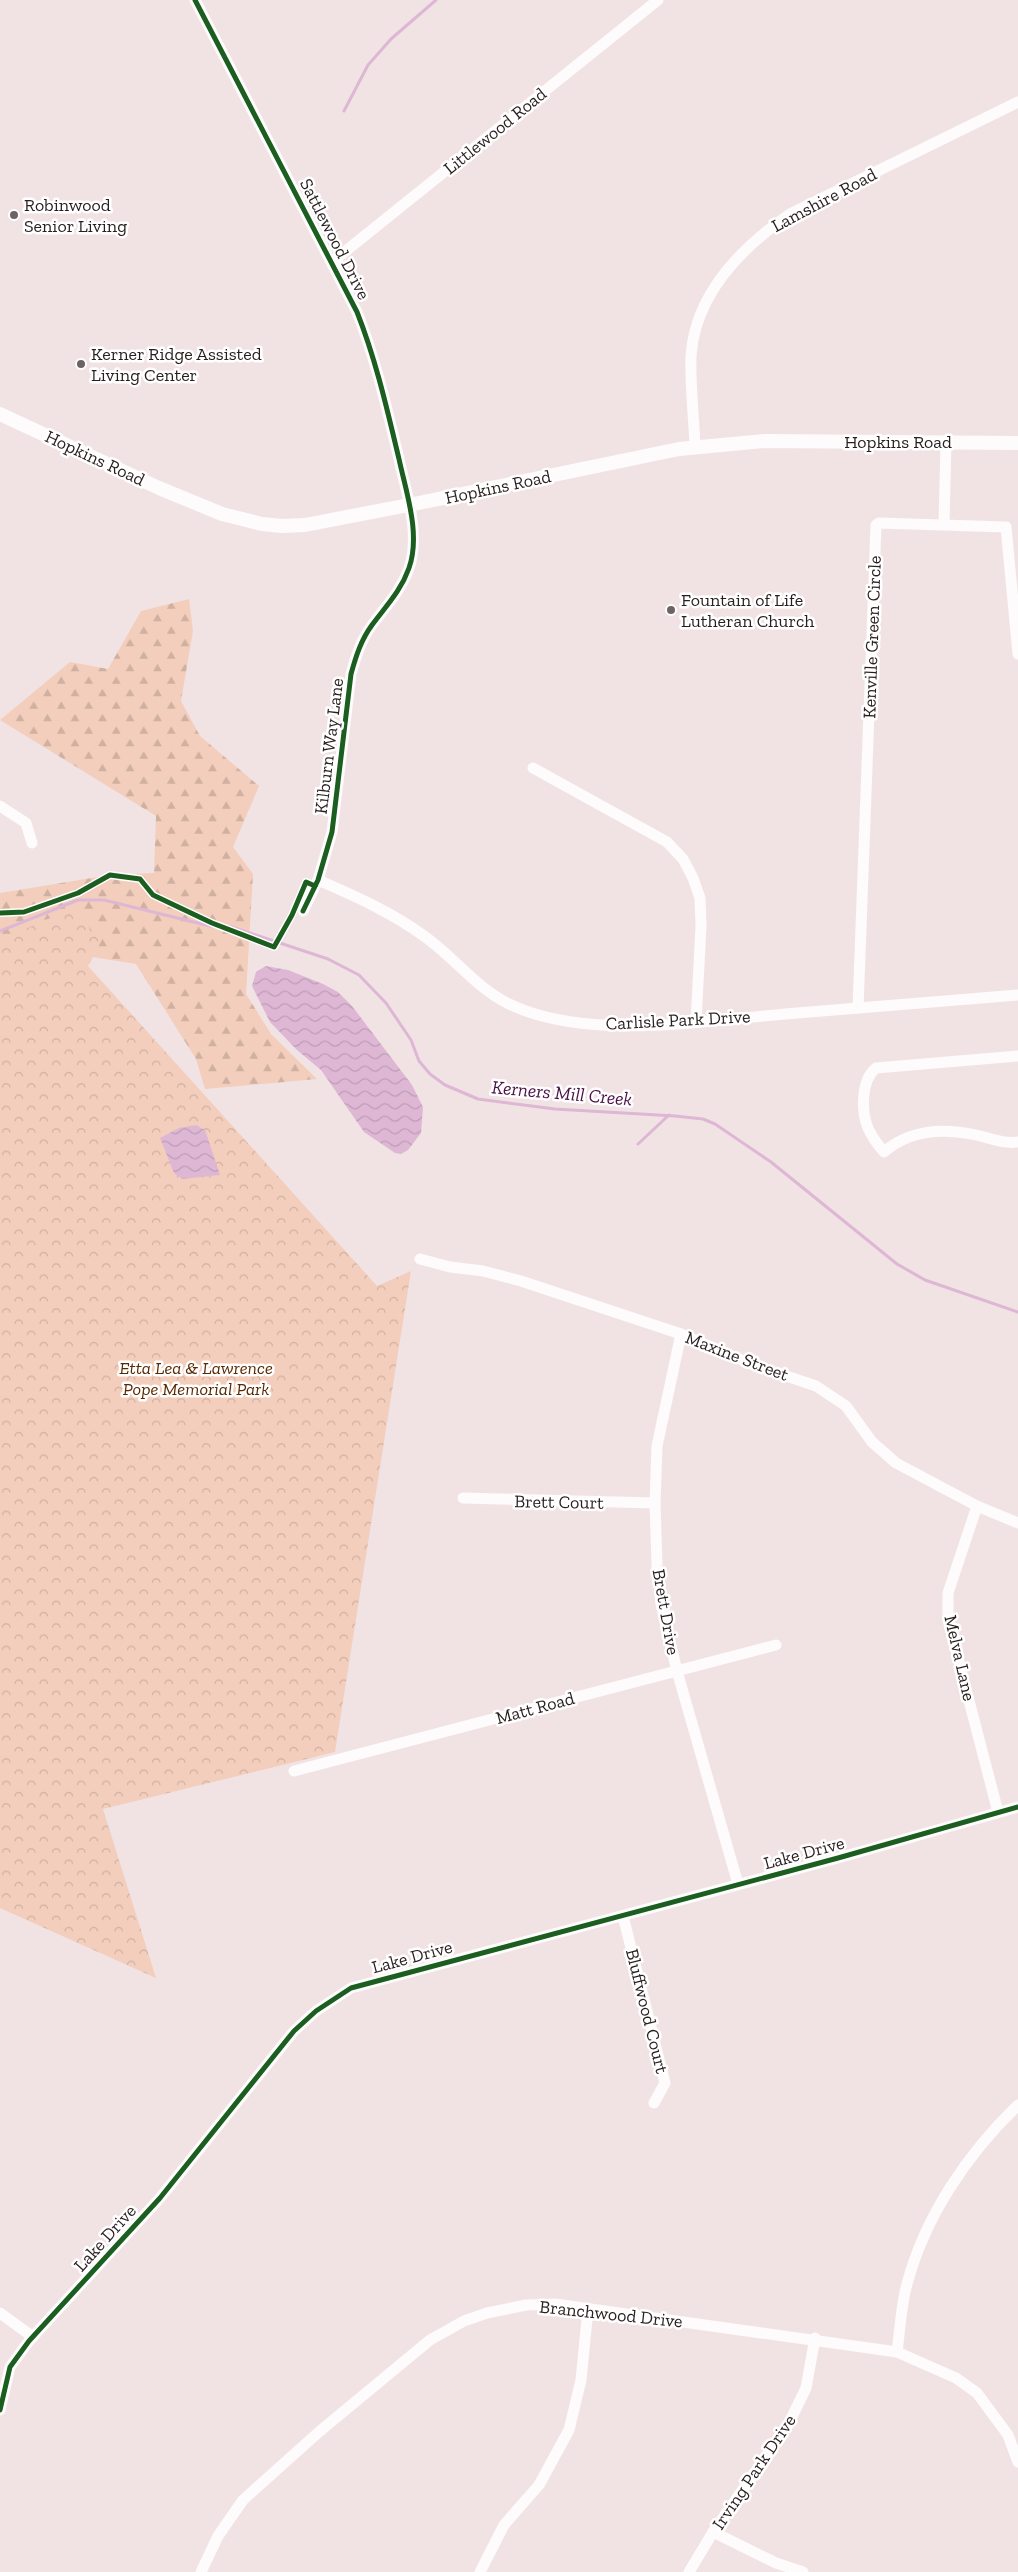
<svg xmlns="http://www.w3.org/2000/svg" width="1018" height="2572" font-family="'Zilla Slab',serif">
	<defs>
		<pattern id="forest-firs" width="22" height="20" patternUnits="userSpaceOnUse" patternTransform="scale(1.25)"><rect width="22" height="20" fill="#f3cebc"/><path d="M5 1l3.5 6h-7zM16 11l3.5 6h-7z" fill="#d0b0a1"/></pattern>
		<pattern id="park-crowns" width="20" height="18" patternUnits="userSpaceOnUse" patternTransform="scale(1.25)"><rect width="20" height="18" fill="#f3cebc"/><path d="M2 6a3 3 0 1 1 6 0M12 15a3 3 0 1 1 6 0" fill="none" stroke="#d0b0a1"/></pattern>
		<pattern id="water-waves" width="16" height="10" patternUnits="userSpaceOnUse" patternTransform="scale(1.25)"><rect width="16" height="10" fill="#deb7d5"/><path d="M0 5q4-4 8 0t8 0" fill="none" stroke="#be9db6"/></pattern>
	</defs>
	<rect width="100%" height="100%" fill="#f1e3e4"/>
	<!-- forest -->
	<path fill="url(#forest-firs)" d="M189,599L193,631L181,701L200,736L259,786L233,847L253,874L246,994L271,1034L317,1079L205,1089L196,1059L136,964L80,955L0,1132V893L110,875L154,873L156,816L0,720L70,662L108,669L141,611Z"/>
	<!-- park -->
	<path fill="url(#park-crowns)" d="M77,910L86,917L90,931L105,934L88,966L377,1286L411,1271L335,1752L103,1809L156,1978L0,1908V938L13,935L44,920Z"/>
	<!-- water -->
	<g fill="url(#water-waves)">
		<path d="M266,966L288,970L323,984L338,992L352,1006L412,1085L423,1107L421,1133L408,1150L401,1154L395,1153L364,1132L321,1070L297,1050L270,1022L252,986L256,972Z"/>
		<path d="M196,1125L205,1130L220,1175L182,1179L174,1173L160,1138L179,1128Z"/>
	</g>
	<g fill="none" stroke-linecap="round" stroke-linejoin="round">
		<!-- stream -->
		<g stroke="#deb7d5" stroke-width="3">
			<path d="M344,111L368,65L391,39L436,0"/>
			<path d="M0,931L78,900H104L210,926L232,927L328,959L359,975L386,1003L411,1040L419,1061L430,1074L445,1085L478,1099L555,1109L675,1116L703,1119L715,1124L771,1162L897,1264L925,1280L1018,1312"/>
			<path d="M638,1144L669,1115"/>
		</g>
		<!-- minor -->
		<g stroke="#fdfbfb" stroke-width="11">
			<path d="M195,0L357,312C376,360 387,409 399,459C406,492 421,534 409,568C401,591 386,606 372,625C361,640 356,656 351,674L332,832L318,880L303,911"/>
			<path d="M332,262L658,0"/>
			<path d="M695,447C694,418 690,386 691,356C695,294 742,247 790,214L1018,102"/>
			<path d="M944,524L946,442"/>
			<path d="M533,768L667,842L683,859L693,878L700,898L701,926L696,1022"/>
			<path d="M0,806L26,823L32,843"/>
			<path d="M318,880C355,896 391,912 424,936C454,957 476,988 509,1004C585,1041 703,1021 785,1014C863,1008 940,1001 1018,995"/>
			<path d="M858,1008L876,525L879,523L1006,527L1018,654"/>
			<path d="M1018,1056L876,1068C861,1080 861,1111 868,1128C872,1137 878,1145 884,1152C910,1129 944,1128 976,1135C991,1138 1002,1144 1018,1142"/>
			<path d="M420,1259L450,1267L483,1271L521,1281L681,1334L751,1364L816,1386L846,1406L872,1442L896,1463L977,1506L1018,1523"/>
			<path d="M681,1334L657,1446L655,1503L657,1566L661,1604L677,1671L738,1884"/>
			<path d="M463,1498L655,1503"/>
			<path d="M977,1506L948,1593V1620L998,1812"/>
			<path d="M294,1771L776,1645"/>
			<path d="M623,1916L665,2083L654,2103"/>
			<path d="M0,2313L33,2337"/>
			<path d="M897,2352C900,2329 901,2306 907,2284C925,2216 968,2153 1018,2105"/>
			<path d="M0,2410L10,2367L29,2341L160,2198L294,2031L316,2011L351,1988L838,1858L1018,1807"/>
			<path d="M713,2532L776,2563L803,2572"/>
			<path d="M201,2572L218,2536L243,2500L320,2431L430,2340L464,2321L487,2313L526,2305L555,2304L897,2352L956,2378L977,2393L1008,2435L1018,2462"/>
			<path d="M480,2572L504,2525L539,2485L569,2430L581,2380L588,2309"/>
			<path d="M689,2572L713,2532L788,2425L806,2388L815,2338"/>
		</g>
		<!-- major -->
		<path stroke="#fdfbfb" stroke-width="14" d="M0,414L159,488L222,514L262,524L282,526L305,525L409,505L679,449L765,441L1018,443"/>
		<defs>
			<g id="cycleway">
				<path d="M195,0L357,312C376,360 387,409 399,459C406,492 421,534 409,568C401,591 386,606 372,625C361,640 356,656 351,674L332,832L318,880L303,911"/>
				<path d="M0,913L24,912L78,893L110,875L140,879L153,895L212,923L274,947L292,915L306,882L315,886"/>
				<path d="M0,2410L10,2367L29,2341L160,2198L294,2031L316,2011L351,1988L838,1858L1018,1807"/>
			</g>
		</defs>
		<!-- cycleway casing -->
		<use href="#cycleway" stroke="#fff" stroke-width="8"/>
		<!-- cycleway -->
		<use href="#cycleway" stroke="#1b5e20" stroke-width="5"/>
	</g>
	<!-- markers -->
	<g fill="#6e6364" stroke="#fff" stroke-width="2">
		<circle cx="14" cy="215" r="5"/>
		<circle cx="81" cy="364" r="5"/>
		<circle cx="671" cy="610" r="5"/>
	</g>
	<g text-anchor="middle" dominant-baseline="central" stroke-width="5" stroke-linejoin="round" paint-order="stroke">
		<!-- street labels -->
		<g font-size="18" fill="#281e1f" stroke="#fff">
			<text transform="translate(495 131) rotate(-39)">Littlewood Road</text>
			<text transform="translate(824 200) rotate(-28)">Lamshire Road</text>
			<text transform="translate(335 239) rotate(63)">Sattlewood Drive</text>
			<text x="898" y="442">Hopkins Road</text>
			<text transform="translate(95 458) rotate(25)">Hopkins Road</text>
			<text transform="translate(498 487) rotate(-12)">Hopkins Road</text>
			<text transform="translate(872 637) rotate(-88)">Kenville Green Circle</text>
			<text transform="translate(329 746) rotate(-83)">Kilburn Way Lane</text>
			<text transform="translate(678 1020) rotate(-3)">Carlisle Park Drive</text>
			<text transform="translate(737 1356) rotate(21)">Maxine Street</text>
			<text transform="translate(559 1502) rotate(1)">Brett Court</text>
			<text transform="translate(666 1612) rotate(80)">Brett Drive</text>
			<text transform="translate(960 1658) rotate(77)">Melva Lane</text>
			<text transform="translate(535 1708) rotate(-15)">Matt Road</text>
			<text transform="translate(804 1853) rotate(-15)">Lake Drive</text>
			<text transform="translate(412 1957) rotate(-15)">Lake Drive</text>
			<text transform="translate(647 2011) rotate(76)">Bluffwood Court</text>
			<text transform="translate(105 2238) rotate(-48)">Lake Drive</text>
			<text transform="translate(611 2314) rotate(6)">Branchwood Drive</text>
			<text transform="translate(754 2472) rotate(-56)">Irving Park Drive</text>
		</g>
		<!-- poi labels -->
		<g font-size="18" fill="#281e1f" stroke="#fff" text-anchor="start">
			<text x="24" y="205">Robinwood<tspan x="24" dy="21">Senior Living</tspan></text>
			<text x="91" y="354">Kerner Ridge Assisted<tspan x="91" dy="21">Living Center</tspan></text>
			<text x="681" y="600">Fountain of Life<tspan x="681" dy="21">Lutheran Church</tspan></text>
		</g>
		<!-- park labels -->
		<g font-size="18" font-style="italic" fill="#5b2901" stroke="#fff">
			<text x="196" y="1368">Etta Lea &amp; Lawrence<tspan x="196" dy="21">Pope Memorial Park</tspan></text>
		</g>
		<!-- water labels -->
		<g font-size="19" font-style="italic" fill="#4b1147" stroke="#fff">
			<text transform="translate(562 1093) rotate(5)">Kerners Mill Creek</text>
		</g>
	</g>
</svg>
